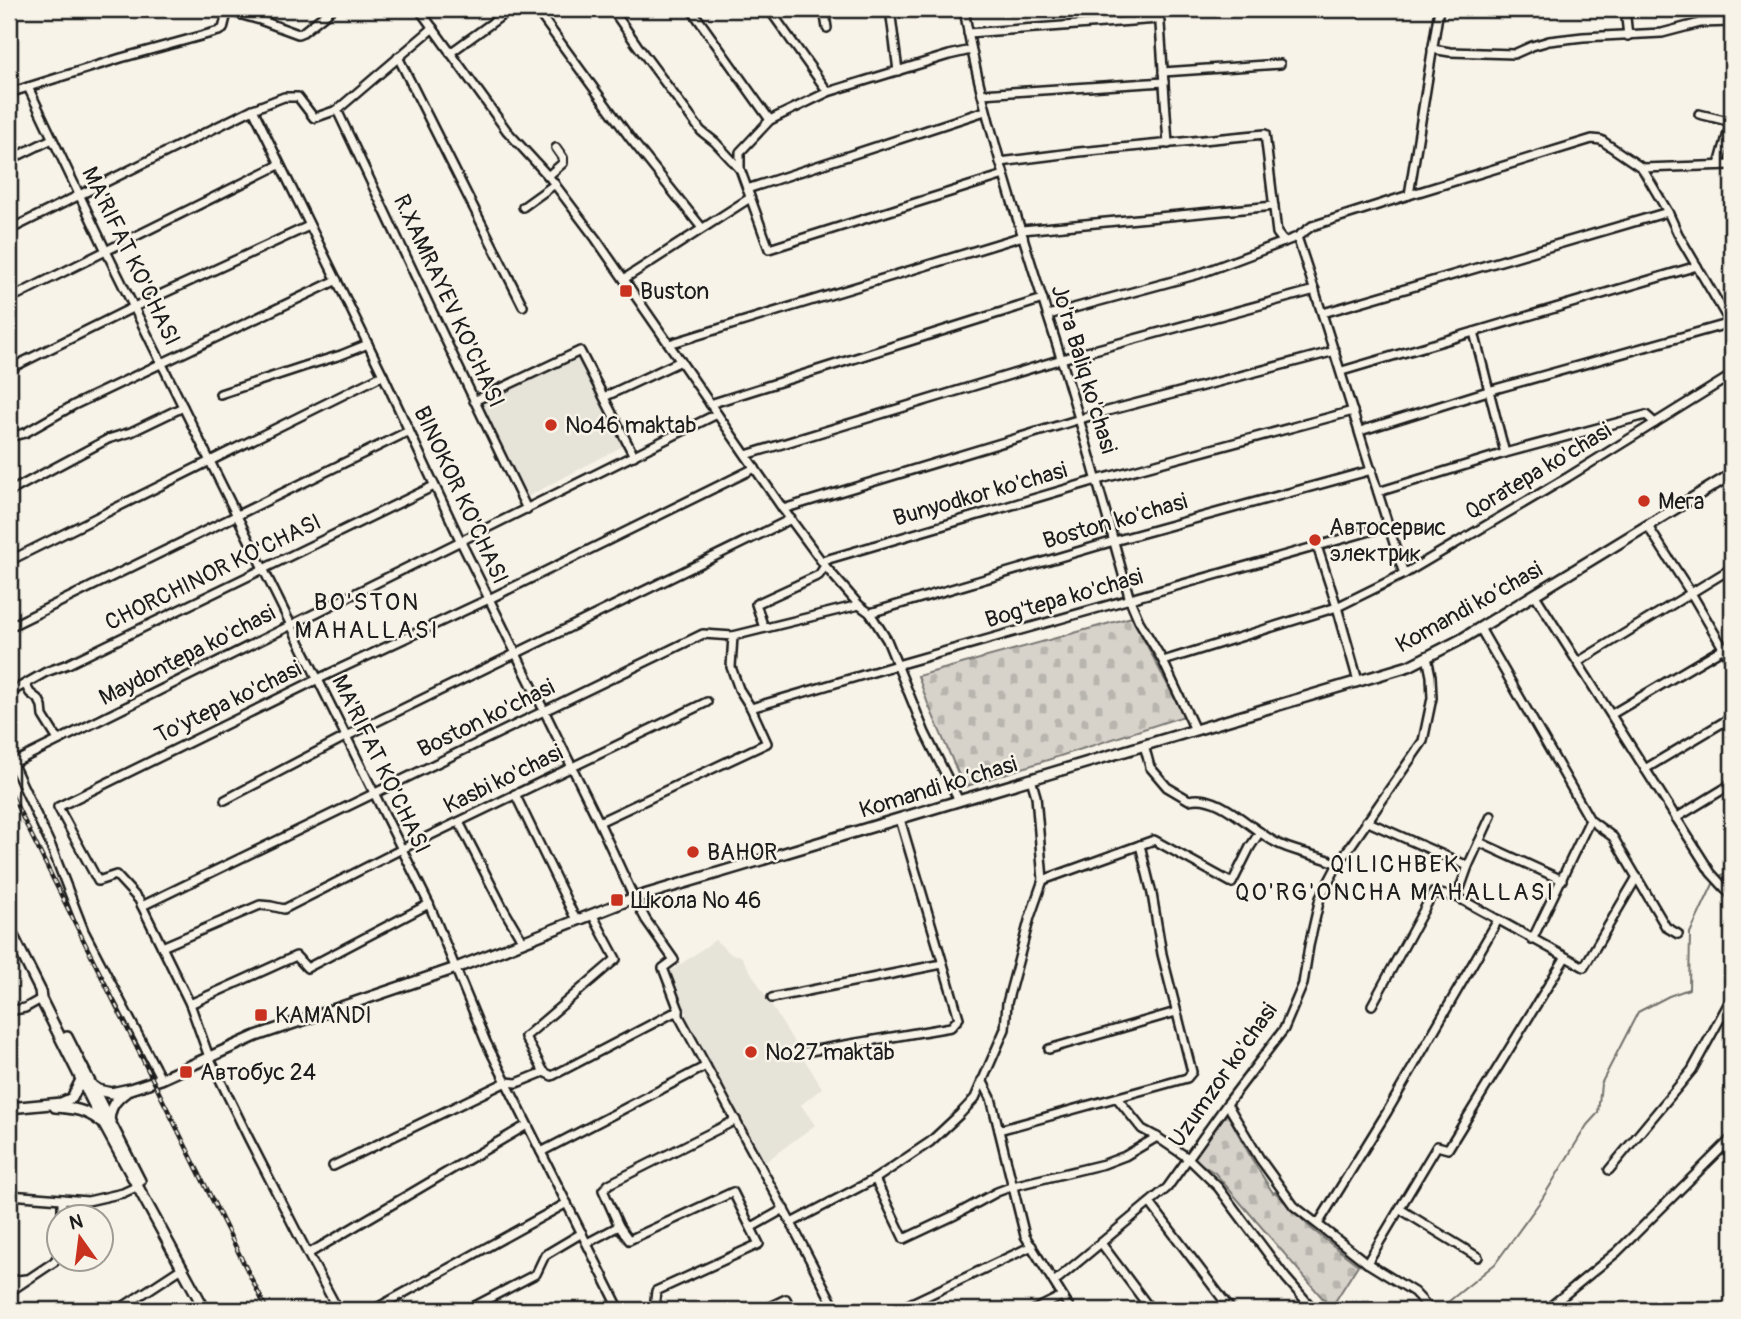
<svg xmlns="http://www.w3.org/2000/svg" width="1741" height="1319" font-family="Pangolin,sans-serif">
	<defs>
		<pattern id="cemetery-stones" width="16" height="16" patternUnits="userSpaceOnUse" patternTransform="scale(1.75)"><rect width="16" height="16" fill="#d7d3cb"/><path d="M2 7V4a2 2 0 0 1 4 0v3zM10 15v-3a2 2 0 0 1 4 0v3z" fill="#b8b5ae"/></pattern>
	</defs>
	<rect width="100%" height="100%" fill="#f7f3e8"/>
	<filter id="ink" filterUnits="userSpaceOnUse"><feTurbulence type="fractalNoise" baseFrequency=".0143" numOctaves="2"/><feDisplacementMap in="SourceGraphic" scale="14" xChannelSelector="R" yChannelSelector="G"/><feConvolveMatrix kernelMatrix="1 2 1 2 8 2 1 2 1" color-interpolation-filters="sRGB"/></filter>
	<g filter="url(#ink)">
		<!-- built -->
		<g fill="#e6e3d9">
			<path d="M1698,9H1732V19L1700,21Z"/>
			<path d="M580,356L623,446L525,498L480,404Z"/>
			<path d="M715,940L731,954L741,956L822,1088L801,1105L815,1125L764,1163L683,1017L687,1014L667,974Z"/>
		</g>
		<!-- cemetery -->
		<g fill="url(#cemetery-stones)" stroke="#7a7874" stroke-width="2">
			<path d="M1132,617L1184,716L964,787L928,704L918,676Z"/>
			<path d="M1227,1113L1253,1161L1273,1193L1275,1192L1313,1230L1358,1265L1331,1308L1215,1173L1193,1159Z"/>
		</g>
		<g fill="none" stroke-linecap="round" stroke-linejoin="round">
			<!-- stream -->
			<g stroke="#72716c" stroke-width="2">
				<path d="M1720,876L1732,869"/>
				<path d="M1435,1310L1448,1302L1495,1264L1542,1199L1587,1125L1598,1113L1601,1084L1638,1012L1669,996L1689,989L1690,933L1714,882"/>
			</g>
			<defs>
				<g id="minor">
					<path d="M419,9L507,131L550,178L596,239L783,509L825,566L859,605L870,613L887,640L925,733L959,801"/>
					<path d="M536,9L630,138L702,228"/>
					<path d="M612,9L637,45L701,131L715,142L740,169"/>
					<path d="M691,9L770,120"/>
					<path d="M769,9L828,92"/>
					<path d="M824,9L827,28"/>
					<path d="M890,9L898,71"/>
					<path d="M964,9C982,115 1017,217 1049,320C1079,413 1104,506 1130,600L1139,621L1163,661L1195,730"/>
					<path d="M1159,9L1168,144"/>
					<path d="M1625,9L1628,36"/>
					<path d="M228,11L260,20L298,34L303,32L332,9"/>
					<path d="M968,33L1159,19"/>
					<path d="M1432,49L1450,52L1514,54L1532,46L1549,41L1583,37L1662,33L1700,23L1732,22"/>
					<path d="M971,50L949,55L828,92L770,120L740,152V169L769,249L1004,175"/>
					<path d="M450,53L511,9"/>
					<path d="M398,57L523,306"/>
					<path d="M1163,72L1280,64"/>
					<path d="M28,87L106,251L429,904L486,1042L620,1310"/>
					<path d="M9,93L121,58L219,31L223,29L228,9"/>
					<path d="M982,94L1164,82"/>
					<path d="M253,109L383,375L461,542L599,822L634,898L646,920L674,960L663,968L679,1010V1016L791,1223L836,1310"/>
					<path d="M337,110C400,243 462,377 527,509"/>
					<path d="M1699,114L1732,122"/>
					<path d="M9,160L52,139"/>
					<path d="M1000,162L1079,152L1265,134L1277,233L1284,242"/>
					<path d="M1719,165L1731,122"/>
					<path d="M1642,168L1732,165"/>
					<path d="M548,176L563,163V158L556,148"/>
					<path d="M747,189L985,111"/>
					<path d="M1409,195L1592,139L1601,140L1642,168L1668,212L1678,234L1732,326"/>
					<path d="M523,207L555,184"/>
					<path d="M9,230L253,109L284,97H298L314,118L337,110L433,28"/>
					<path d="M1022,230L1274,206"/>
					<path d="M1297,237C1335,349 1367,462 1404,574"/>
					<path d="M624,279L750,198"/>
					<path d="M9,299L279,165"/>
					<path d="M1323,313L1668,212"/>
					<path d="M1048,315L1199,274L1297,237L1312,226L1409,195L1439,9"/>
					<path d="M1474,332L1505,453"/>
					<path d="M669,344L1023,236"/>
					<path d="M9,369L134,307L309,226"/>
					<path d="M1342,371L1697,266"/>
					<path d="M220,394L305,366L341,355L368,344"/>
					<path d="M604,397L681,361"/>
					<path d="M474,401L580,351L634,456"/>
					<path d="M710,404L1043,299"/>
					<path d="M1360,431L1488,391L1731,323"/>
					<path d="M9,437L25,433L74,405L337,280"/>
					<path d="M746,455L1072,356L1315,290"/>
					<path d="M9,492L108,439L131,432L183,407"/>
					<path d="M1378,492L1505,453L1646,415L1655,423"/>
					<path d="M783,509L1100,413L1335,351"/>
					<path d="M1647,525L1691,593L1732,663"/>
					<path d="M1317,546L1337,607L1358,681"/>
					<path d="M9,561L383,375"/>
					<path d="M822,561L1097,480L1353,411"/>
					<path d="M1535,595L1711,873L1732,896"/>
					<path d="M870,613L1114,541L1372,470"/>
					<path d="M9,627L409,431"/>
					<path d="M764,628L756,604L819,575L825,566"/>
					<path d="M1480,628L1590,820L1613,837L1666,927L1678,934"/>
					<path d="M1163,661L1337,607L1404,574L1568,477L1732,375"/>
					<path d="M1578,662L1732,568"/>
					<path d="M25,684L30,693L39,700L42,706L43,716L58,740"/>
					<path d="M9,693L46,672L68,664L434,486"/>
					<path d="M751,708L897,665L1388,526"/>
					<path d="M1612,714L1732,643"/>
					<path d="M1144,745L1150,767L1167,787L1189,800C1219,792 1250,829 1275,842C1294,853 1318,854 1338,864"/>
					<path d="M9,756L51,846L84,931L161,1079"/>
					<path d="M13,763L717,414"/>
					<path d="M1645,769L1732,717"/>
					<path d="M515,794L576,920"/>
					<path d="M225,800L345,737L791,519"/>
					<path d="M1676,818L1732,784"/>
					<path d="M1366,821L1468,866"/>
					<path d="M459,822L503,908L523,942"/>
					<path d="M599,822L767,743L751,708L739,689L731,667L733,636"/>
					<path d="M1479,842L1562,880"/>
					<path d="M1043,880L1154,840L1232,883L1250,847L1260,832"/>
					<path d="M1457,897L1468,866L1491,816"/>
					<path d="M142,906L703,634L733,636L859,605"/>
					<path d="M1532,940L1590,820"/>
					<path d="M162,947L260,905L271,906L284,909L402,849L707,702"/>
					<path d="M772,998L942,964"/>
					<path d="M190,1004L296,956L307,968L429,904"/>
					<path d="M1372,1005L1433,893L1457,897L1584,967L1637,877"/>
					<path d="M9,1011L25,1008L41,999"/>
					<path d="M1049,1049L1176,1012"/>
					<path d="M804,1052L951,1027L959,1018L900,819"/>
					<path d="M544,1072L525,1037L616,959L592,914"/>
					<path d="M982,1080L991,1098L1025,1236L1071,1310"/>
					<path d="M1117,1098L1142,1129L1157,1137L1188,1158L1218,1187L1286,1278L1314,1310"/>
					<path d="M1227,1104L1260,1159L1294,1206L1367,1263L1414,1292L1429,1308"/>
					<path d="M999,1130L1187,1078L1192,1072L1162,954L1152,894L1140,845"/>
					<path d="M541,1152L706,1066"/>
					<path d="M333,1166L506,1082L517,1083L544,1072L552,1076L679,1010"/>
					<path d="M1609,1170L1692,1070L1732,997"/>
					<path d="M875,1179L904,1239L955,1215L997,1192L1013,1186L1104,1164L1125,1156L1157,1137"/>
					<path d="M9,1195L88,1201L123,1193L136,1187"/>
					<path d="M62,1199V1218"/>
					<path d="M1150,1203L1231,1310"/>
					<path d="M1400,1209L1478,1257"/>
					<path d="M791,1223L875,1179L930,1142L960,1114L975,1098L1005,1029L1007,1003L1030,917L1043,880L1036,796L1031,779"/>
					<path d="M1318,1224L1387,1112L1498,920"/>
					<path d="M752,1227L784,1209"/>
					<path d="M587,1243L619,1226"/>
					<path d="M1101,1243L1151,1310"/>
					<path d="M308,1254L527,1125"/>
					<path d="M1367,1263L1437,1146L1448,1149L1565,958"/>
					<path d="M9,1281L26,1279"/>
					<path d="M1054,1282L1167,1188L1227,1104L1284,1029L1303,984L1309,946L1320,898L1338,864L1423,741L1432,698L1431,676L1427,657"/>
					<path d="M9,1292L54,1262L60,1253"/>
					<path d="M118,1310L182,1268"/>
					<path d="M338,1310L308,1254L249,1139L209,1057L190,1004L139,900L116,875L98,881L58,807L318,679L489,599L755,468"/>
					<path d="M373,1310L567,1203"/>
					<path d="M467,1310L536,1274L545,1255L582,1233"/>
					<path d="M660,1310L655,1300L656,1291L759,1244L733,1192L629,1240L619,1226L603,1190L609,1184L736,1120"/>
					<path d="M763,1310L786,1299L791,1310"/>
					<path d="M897,1310L1032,1246"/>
					<path d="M1034,1310L1062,1296"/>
					<path d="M1546,1310L1617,1252L1732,1138"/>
				</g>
				<g id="major">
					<path d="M9,928L40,990L41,999L103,1123L205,1310"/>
					<path d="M67,1037L140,1181"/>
					<path d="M91,1085L98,1090L111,1093L130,1089L161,1079L256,1036L456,968L634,898L1409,666L1460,640L1732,474"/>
					<path d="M55,1107C73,1108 86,1110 100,1121"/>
					<path d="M9,1108L61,1103L72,1098L81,1080"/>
					<path d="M109,1121C110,1107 115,1100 126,1092"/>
				</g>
			</defs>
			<!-- minor casing -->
			<use href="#minor" stroke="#1c1c1c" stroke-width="12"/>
			<!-- major casing -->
			<use href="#major" stroke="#1c1c1c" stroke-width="14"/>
			<!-- minor -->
			<use href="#minor" stroke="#f7f3e8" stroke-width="7"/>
			<!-- major -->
			<use href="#major" stroke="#f7f3e8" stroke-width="9"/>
			<defs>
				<path id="rail" d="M9,790L267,1310"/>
			</defs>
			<!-- rail casing -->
			<use href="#rail" stroke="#1c1c1c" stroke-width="4.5"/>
			<!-- rail -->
			<use href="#rail" stroke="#f7f3e8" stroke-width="2" stroke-dasharray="5" stroke-linecap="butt"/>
		</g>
	</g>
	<!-- markers -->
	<g fill="#c8321e" stroke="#f7f3e8" stroke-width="2.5">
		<rect x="619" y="284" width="14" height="14" rx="3.5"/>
		<circle cx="551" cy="425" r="7"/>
		<circle cx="1644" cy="501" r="7"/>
		<circle cx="1315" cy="540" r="7"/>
		<circle cx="693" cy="852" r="7"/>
		<rect x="610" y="893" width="14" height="14" rx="3.5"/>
		<rect x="254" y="1008" width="14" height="14" rx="3.5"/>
		<circle cx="751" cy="1052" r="7"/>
		<rect x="179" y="1065" width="14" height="14" rx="3.5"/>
	</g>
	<g text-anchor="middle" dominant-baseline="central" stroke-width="5" stroke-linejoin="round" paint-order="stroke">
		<!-- street labels -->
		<g font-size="23" fill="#1c1c1c" stroke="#f7f3e8">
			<text transform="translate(131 256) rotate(64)">MA'RIFAT KO'CHASI</text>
			<text transform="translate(449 301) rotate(65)">R.XAMRAYEV KO'CHASI</text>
			<text transform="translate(1084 369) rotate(73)">Jo'ra Baliq ko'chasi</text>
			<text transform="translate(1538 471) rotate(-31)">Qoratepa ko'chasi</text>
			<text transform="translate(980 494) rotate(-16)">Bunyodkor ko'chasi</text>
			<text transform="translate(461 495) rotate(65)">BINOKOR KO'CHASI</text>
			<text transform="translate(1115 521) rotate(-16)">Boston ko'chasi</text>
			<text transform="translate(213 572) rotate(-26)">CHORCHINOR KO'CHASI</text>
			<text transform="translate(1064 598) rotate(-16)">Bog'tepa ko'chasi</text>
			<text transform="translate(1469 607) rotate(-29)">Komandi ko‘chasi</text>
			<text transform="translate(187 655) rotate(-27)">Maydontepa ko'chasi</text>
			<text transform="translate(228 702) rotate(-26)">To'ytepa ko'chasi</text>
			<text transform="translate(486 718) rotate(-26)">Boston ko'chasi</text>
			<text transform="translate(381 764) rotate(64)">MA'RIFAT KO'CHASI</text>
			<text transform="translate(503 779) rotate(-26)">Kasbi ko'chasi</text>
			<text transform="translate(938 787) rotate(-17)">Komandi ko‘chasi</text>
			<text transform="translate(1223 1075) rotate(-55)">Uzumzor ko'chasi</text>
		</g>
		<!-- poi labels -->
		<g font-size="23" fill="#1c1c1c" stroke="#f7f3e8" text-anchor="start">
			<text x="640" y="291">Buston</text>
			<text x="565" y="425">№46 maktab</text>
			<text x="1658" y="501">Мега</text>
			<text x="1329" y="527">Автосервис<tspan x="1329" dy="26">электрик</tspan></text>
			<text x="707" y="852">BAHOR</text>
			<text x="631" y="900">Школа № 46</text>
			<text x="275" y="1015">KAMANDI</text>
			<text x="765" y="1052">№27 maktab</text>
			<text x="200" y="1072">Автобус 24</text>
		</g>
		<!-- neighbourhood labels -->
		<g font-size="24" letter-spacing="2" fill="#1c1c1c" stroke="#f7f3e8">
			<text x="367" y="602">BO'STON<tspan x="367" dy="28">MAHALLASI</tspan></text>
			<text x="1395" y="864">QILICHBEK<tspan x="1395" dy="28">QO'RG'ONCHA MAHALLASI</tspan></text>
		</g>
	</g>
	<!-- margin -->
	<rect width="1741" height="1319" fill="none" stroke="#f7f3e8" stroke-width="35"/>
	<rect x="18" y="18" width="1706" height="1284" fill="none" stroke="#1c1c1c" stroke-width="2.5" filter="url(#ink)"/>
	<!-- north arrow -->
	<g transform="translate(80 1238) rotate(346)"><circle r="33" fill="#f7f3e8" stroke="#9f9d96" stroke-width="2"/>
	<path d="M0-5L12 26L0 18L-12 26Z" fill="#c8321e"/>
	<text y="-10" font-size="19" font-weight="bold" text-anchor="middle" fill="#1c1c1c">N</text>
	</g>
</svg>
